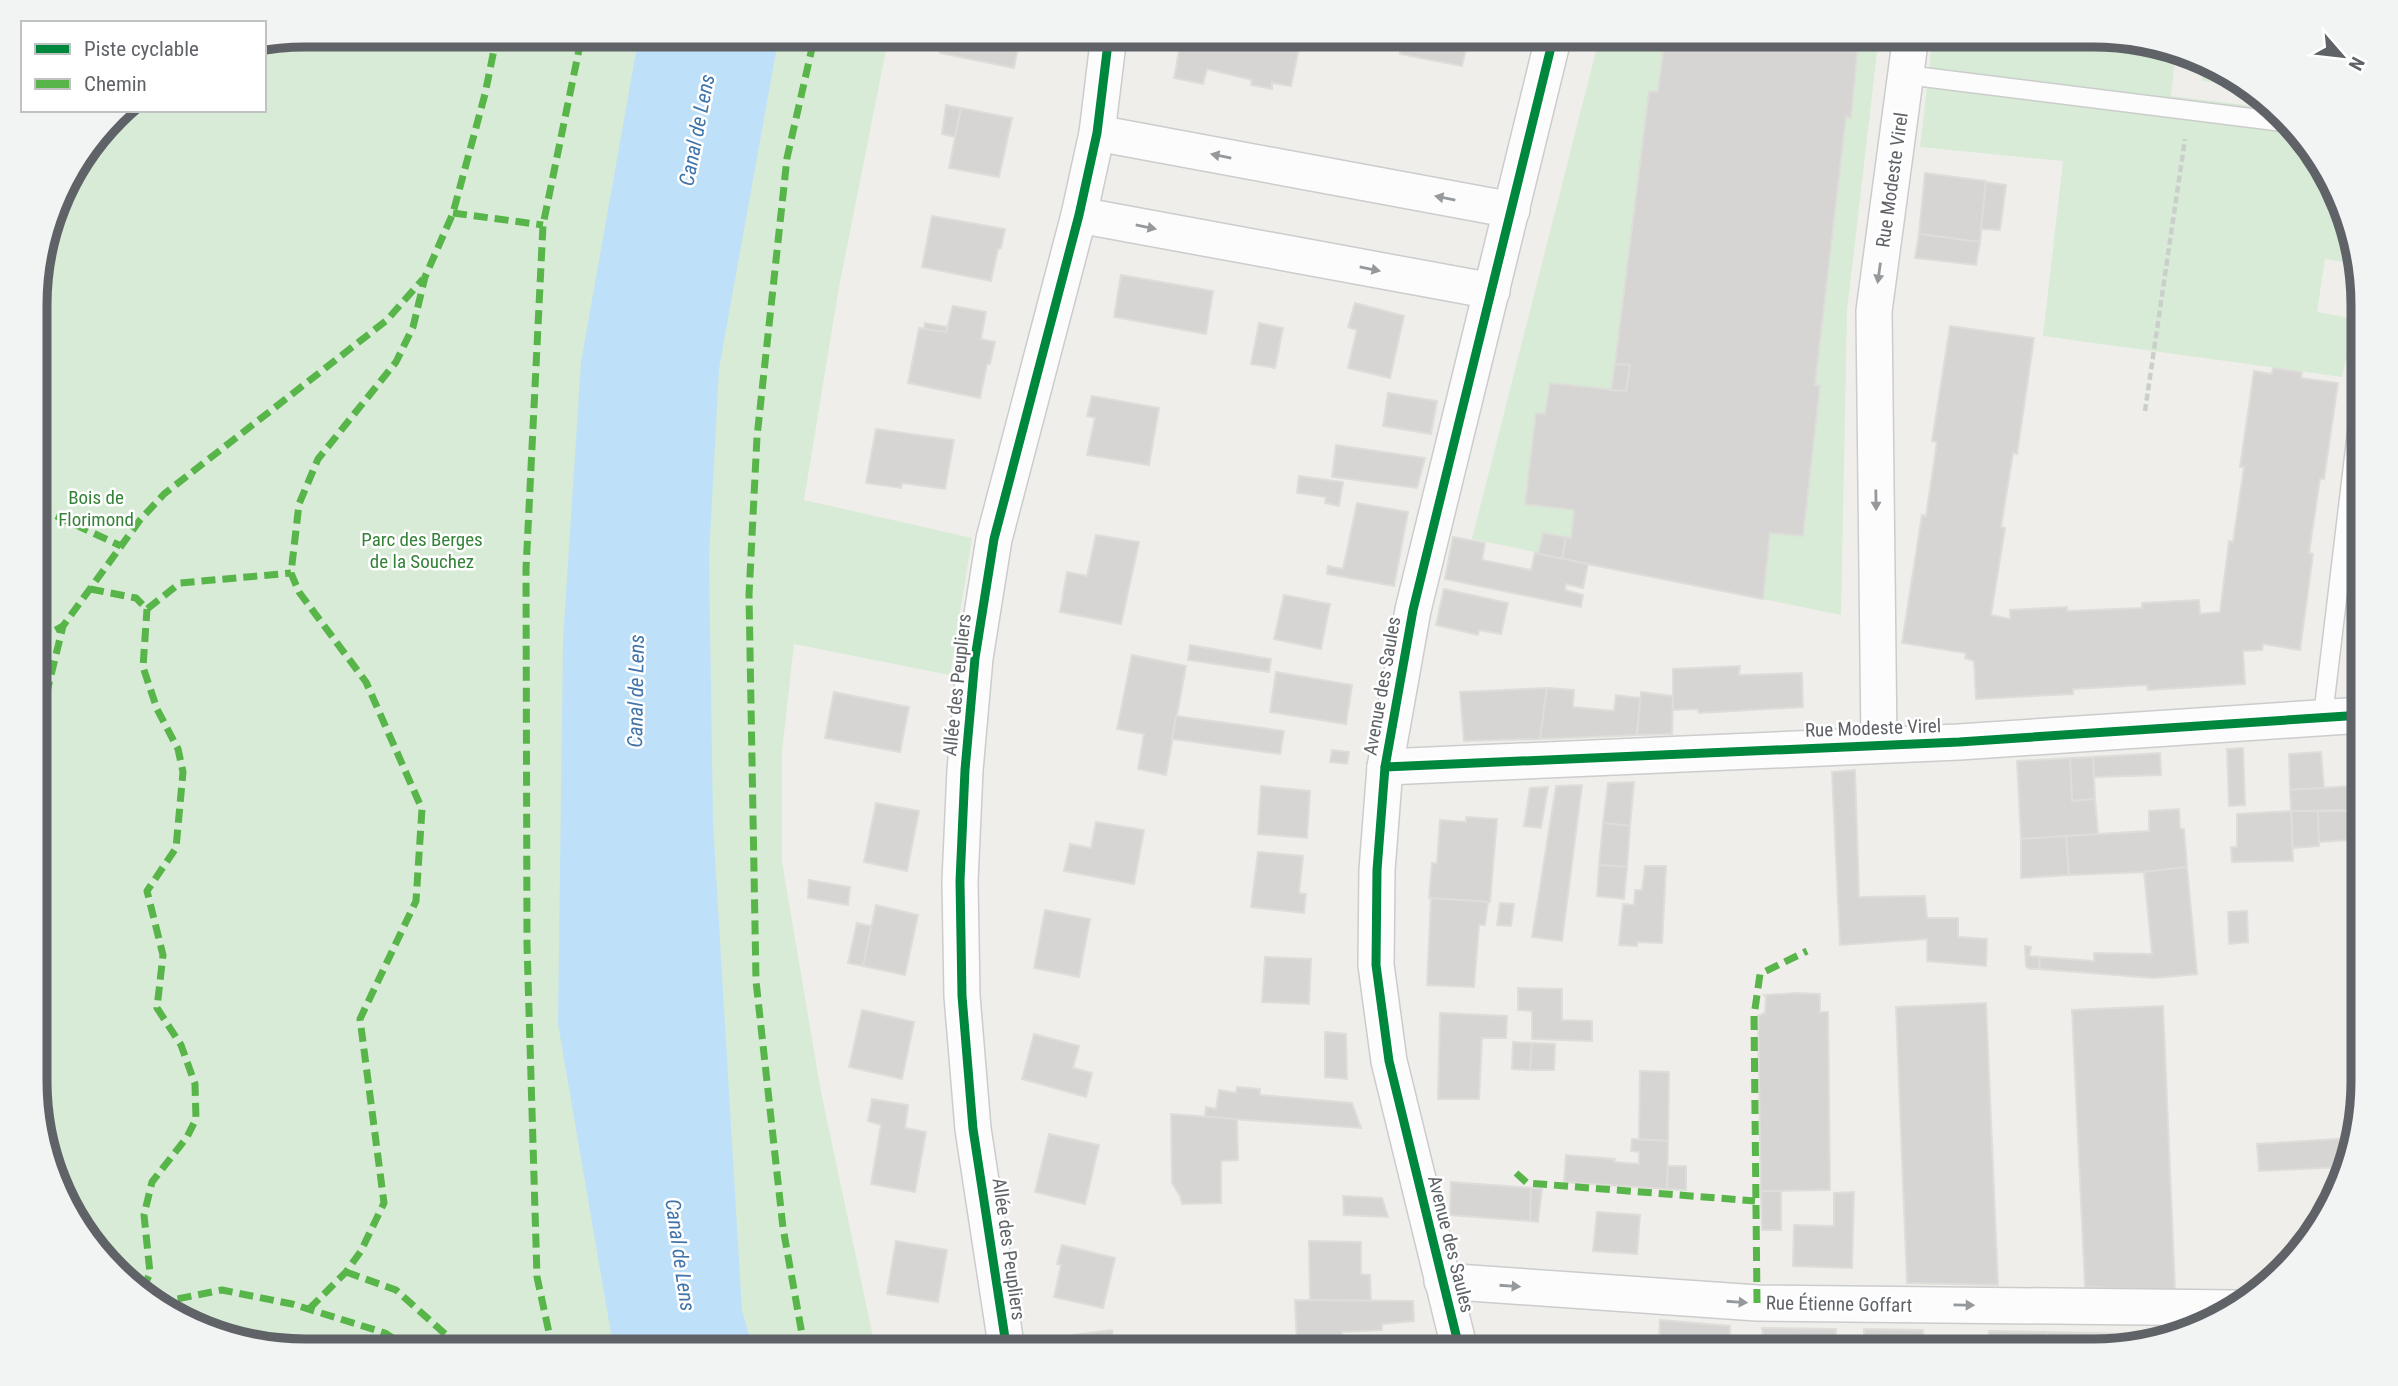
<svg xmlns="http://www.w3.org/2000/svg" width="2398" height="1386" font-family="'Roboto Condensed',sans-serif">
	<rect width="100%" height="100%" fill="#efeeea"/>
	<!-- green -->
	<g fill="#d8ebd6">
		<path d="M306,35H889L839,287L804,500L972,538L950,675L794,644L782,752V862L821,1092L876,1351H305L235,1342L170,1315L80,1230L37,1115V271L63,186L121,110H264V43Z"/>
		<path d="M1600,35H1879L1847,311L1841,615L1472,539Z"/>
		<path d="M1933,35H2093L2163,44L2176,50L2171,96L2277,109L2283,114L2327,170L2352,252L2350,263L2325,259L2317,312L2355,319L2342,377L2043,336L2063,161L1920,147Z"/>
		<path d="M2204,62L2228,71L2247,86L2202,81Z"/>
		<path d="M988,1334L990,1351H886Z"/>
	</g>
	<!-- water -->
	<path fill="#bfe0f9" d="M639,35H779L719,369L709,558L713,823L742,1311L754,1351H614L558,1024L563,640L581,362Z"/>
	<!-- building -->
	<g fill="#d6d5d3" stroke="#deddd9" stroke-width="2">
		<path d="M944,35H1025L1020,37L1014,68L940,53Z"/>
		<path d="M1182,35H1282L1301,39L1291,86L1272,83V89L1251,85L1252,80L1207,69L1203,84L1174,78Z"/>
		<path d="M1403,35H1469L1462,66L1400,54Z"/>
		<path d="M1665,35H1859L1851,118L1846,117L1815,385L1820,386L1803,536L1770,533L1763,599L1562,559L1566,537L1571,538L1574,510L1525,504L1536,413L1545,414L1550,383L1626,391L1630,365L1615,364L1649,91L1658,92Z"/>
		<path d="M946,105L961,108L955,137L942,134Z"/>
		<path d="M961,108L1012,118L999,177L949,168Z"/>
		<path d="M1925,173L1986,181L1980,242L1919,234Z"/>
		<path d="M1986,182L2006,185L2000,230L1981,229Z"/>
		<path d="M932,216L1005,229L1001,248L998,249L991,281L922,267Z"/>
		<path d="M1919,234L1980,242L1976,265L1915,258Z"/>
		<path d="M1121,275L1213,291L1206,334L1114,317Z"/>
		<path d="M1355,303L1404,316L1390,378L1348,368L1357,330L1348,327Z"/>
		<path d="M953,306L986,312L981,339L995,342L990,364H987L980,398L908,383L919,328L946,332Z"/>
		<path d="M925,323L948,327L946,332L924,329Z"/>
		<path d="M1259,323L1283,328L1275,368L1251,364Z"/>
		<path d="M1950,326L2034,338L2017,454L2013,453L2001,527L2005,528L1991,615L2010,619V610L2067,607V611L2142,608V603L2199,600L2200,614L2220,612L2229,541L2233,542L2244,467H2240L2254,371L2272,374L2273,368L2302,372L2301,378L2338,383L2324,479H2320L2309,553L2313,554L2300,650L2263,644L2262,650L2243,651L2245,684L2148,690L2147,685L2073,689V694L1976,699L1974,661L1965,658L1966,653L1902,643L1922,515L1926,516L1937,442L1932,441Z"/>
		<path d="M1615,364L1630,365L1626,391L1611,390Z"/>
		<path d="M1388,393L1437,401L1431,434L1383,426Z"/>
		<path d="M1092,396L1159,408L1149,465L1087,455L1095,418L1087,416Z"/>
		<path d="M876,429L954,440L945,489L902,483L901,488L866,483Z"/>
		<path d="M1336,445L1425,458L1417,488L1332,477Z"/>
		<path d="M1299,476L1343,482L1339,506L1325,503L1326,497L1297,493Z"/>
		<path d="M1357,503L1408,512L1394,586L1327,574L1328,566L1343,569Z"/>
		<path d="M1543,533L1566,537L1562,559L1538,554Z"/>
		<path d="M1096,535L1139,542L1121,624L1060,612L1067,572L1087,576Z"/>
		<path d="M1453,537L1485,543L1482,560L1531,570L1535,553L1588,564L1583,588L1566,584L1565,590L1583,595L1581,607L1445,579Z"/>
		<path d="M2362,563V663L2350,661Z"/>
		<path d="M1444,589L1508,603L1501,634L1479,630L1478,635L1436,625Z"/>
		<path d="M1284,595L1330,604L1321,649L1274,639Z"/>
		<path d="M1190,645L1271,659L1269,672L1188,660Z"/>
		<path d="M1132,655L1186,666L1166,775L1138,769L1144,734L1117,729Z"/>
		<path d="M1740,666L1739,675L1802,673L1803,707L1699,713L1697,709L1673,710V669Z"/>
		<path d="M1276,672L1352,685L1346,724L1270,712Z"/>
		<path d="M1547,688L1540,739L1464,741L1460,692Z"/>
		<path d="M1547,688L1574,690L1573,707L1614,711L1616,695L1640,698L1637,735L1540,739Z"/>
		<path d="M834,692L909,707L900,752L825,738Z"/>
		<path d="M1641,692L1673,696L1672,734L1637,735Z"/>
		<path d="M1176,716L1284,731L1280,754L1172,739Z"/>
		<path d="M2243,748L2245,805L2229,806L2227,749Z"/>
		<path d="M1332,750L1349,752L1347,764L1330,762Z"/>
		<path d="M2321,752L2324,788L2290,790L2289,754Z"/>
		<path d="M2160,753L2161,775L2094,777L2093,757Z"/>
		<path d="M2093,757L2095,799L2072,801L2070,758Z"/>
		<path d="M2070,758L2072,801L2095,799L2098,834L2021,839L2017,761Z"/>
		<path d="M1855,770L1859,897L1925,896L1927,918H1958V937L1987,939L1986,966L1927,961V939L1840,945L1832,772Z"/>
		<path d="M1634,782L1630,826L1603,823L1608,783Z"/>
		<path d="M1582,785L1562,941L1532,937L1556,786Z"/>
		<path d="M1261,786L1310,791L1307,838L1258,834Z"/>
		<path d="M2351,786L2352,810L2291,811L2290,790Z"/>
		<path d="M1548,787L1541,828L1524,826L1530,788Z"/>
		<path d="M876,803L919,811L907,871L864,862Z"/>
		<path d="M2179,809L2180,829H2184L2187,867L2144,872L2069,875L2066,836L2149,831V811Z"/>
		<path d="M2291,811H2318L2319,846L2293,848Z"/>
		<path d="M2291,811L2293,861L2232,862L2231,847H2237V814Z"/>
		<path d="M2318,811H2348V840L2319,842Z"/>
		<path d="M1466,817L1497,819L1490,902L1429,898L1432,863H1437L1440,820L1466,822Z"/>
		<path d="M1096,822L1144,830L1134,884L1064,871L1070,844L1091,848Z"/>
		<path d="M1603,823L1630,826L1627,867L1599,865Z"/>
		<path d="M2066,836L2069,875L2021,878V839Z"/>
		<path d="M1258,852L1303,856L1299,893L1306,894L1304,913L1251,907Z"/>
		<path d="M1599,865L1627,867L1624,899L1597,896Z"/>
		<path d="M1645,866H1666L1662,943L1637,942V946L1619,945L1623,904L1634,905L1635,890H1642Z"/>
		<path d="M2187,867L2197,974L2154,978L2039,969L2040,957L2094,961V953L2152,954L2144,872Z"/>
		<path d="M809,880L850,887L848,905L808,898Z"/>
		<path d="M1431,898L1488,902L1485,925H1479L1474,987L1427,985Z"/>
		<path d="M1500,903L1514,904L1511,926L1497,925Z"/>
		<path d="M876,905L918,915L905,975L863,966Z"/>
		<path d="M1045,910L1090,919L1079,977L1034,968Z"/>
		<path d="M2247,911L2248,942L2229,944L2228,912Z"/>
		<path d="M857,923L871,926L863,966L848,963Z"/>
		<path d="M2025,946L2031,947L2029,956L2040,957L2039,969H2029L2026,966Z"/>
		<path d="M1265,957L1311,959L1309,1004L1262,1002Z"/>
		<path d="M1518,988L1562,989V1020L1592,1021V1041L1532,1039V1011L1518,1010Z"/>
		<path d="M1797,993L1820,994V1012H1828L1830,1190L1761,1191L1758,1016L1765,1013L1766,997L1764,995Z"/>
		<path d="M1986,1003L1998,1285L1907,1283L1896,1007Z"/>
		<path d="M2163,1006L2175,1290L2085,1287L2072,1010Z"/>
		<path d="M862,1010L914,1022L902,1079L849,1067Z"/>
		<path d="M1440,1013L1507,1016L1506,1038H1482L1479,1099H1438Z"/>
		<path d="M1325,1032L1346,1034L1347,1079L1325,1077Z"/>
		<path d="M1034,1034L1079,1046L1073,1068L1092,1073L1086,1097L1022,1079Z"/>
		<path d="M1513,1042L1532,1043L1530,1070L1512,1069Z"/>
		<path d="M1532,1043L1555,1044L1554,1070H1530Z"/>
		<path d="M1640,1071L1669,1072L1668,1141L1639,1139Z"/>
		<path d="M1237,1087L1260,1089V1095L1352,1103L1361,1128L1205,1117L1206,1107L1216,1109L1219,1090L1236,1093Z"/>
		<path d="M872,1099L908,1105L905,1128L926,1132L915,1192L871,1184L881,1125L868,1121Z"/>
		<path d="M1171,1114L1237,1119L1238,1160L1221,1161V1203L1182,1204L1180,1196L1172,1183Z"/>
		<path d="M1049,1134L1099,1145L1085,1204L1035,1192Z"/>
		<path d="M2350,1138L2341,1167L2259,1171L2257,1144Z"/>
		<path d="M1632,1139L1668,1141L1667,1189L1564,1182L1566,1155L1615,1159L1614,1162L1639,1164V1152L1631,1151Z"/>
		<path d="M1668,1166H1686V1190L1667,1189Z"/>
		<path d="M1451,1182L1531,1188L1530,1221L1450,1215Z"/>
		<path d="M1531,1188L1542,1189L1538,1222L1530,1221Z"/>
		<path d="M1761,1191H1781V1230H1762Z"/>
		<path d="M1854,1192L1852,1268L1793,1266L1794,1225L1834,1226V1193Z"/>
		<path d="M1343,1196L1382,1198L1388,1217L1344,1215Z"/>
		<path d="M1597,1212L1640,1215L1637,1254L1593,1251Z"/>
		<path d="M896,1241L947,1250L938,1302L887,1294Z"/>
		<path d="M1309,1241L1361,1242V1274L1370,1275L1371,1301L1310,1300Z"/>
		<path d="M1062,1245L1115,1258L1103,1308L1054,1297L1061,1265L1057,1264Z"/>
		<path d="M1295,1300L1413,1301L1414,1321L1382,1324V1330L1342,1332V1345H1297Z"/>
		<path d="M1660,1320L1730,1326L1729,1351H1678V1345L1659,1344Z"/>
		<path d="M1762,1328L1836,1329V1351H1764Z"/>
		<path d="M1864,1329L1923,1330V1350L1864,1351Z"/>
		<path d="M1112,1330L1115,1351H1074L1072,1335Z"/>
		<path d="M1989,1331L2047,1332V1350H1988Z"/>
		<path d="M2047,1332L2132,1334V1344L2110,1350H2047Z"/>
		<path d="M2132,1334H2162L2132,1344Z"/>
		<rect x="1297" y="1345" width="45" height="6"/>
		<path d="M1582,1347L1633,1351H1582Z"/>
	</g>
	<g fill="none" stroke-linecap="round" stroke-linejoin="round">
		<defs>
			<g id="service">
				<path d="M1907,75L2291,123"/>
				<path d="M2362,320L2357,358L2362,375"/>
				<path d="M2323,716L2362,390"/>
			</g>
			<g id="minor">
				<path d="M1097,133L1512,210"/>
				<path d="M1079,215L1492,291"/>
				<path d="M1879,745L1874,311L1911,35"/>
				<path d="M1385,767L1959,742L2362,715"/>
				<path d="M1442,1281L1757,1303L2236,1308"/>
				<path d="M1007,1351L973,1129L962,996L960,881L965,770L975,658L994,539L1079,215L1097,133L1109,35"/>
				<path d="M1460,1351L1389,1061L1376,965L1377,870L1385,767L1413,610L1554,35"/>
			</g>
		</defs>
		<!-- service casing -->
		<use href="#service" stroke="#cbcccc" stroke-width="21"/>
		<!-- minor casing -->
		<use href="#minor" stroke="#cbcccc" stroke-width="38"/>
		<!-- path -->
		<path stroke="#cacfcc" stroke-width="4.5" stroke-dasharray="7 3.5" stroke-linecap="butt" d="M2145,411L2185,139"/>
		<!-- service -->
		<use href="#service" stroke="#fdfcfc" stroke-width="18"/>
		<!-- minor -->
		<use href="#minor" stroke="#fdfcfc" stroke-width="35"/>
		<!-- quiet -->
		<g stroke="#58b549" stroke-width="7" stroke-dasharray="14 7" stroke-linecap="butt">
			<path d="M453,213L543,225"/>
			<path d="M37,507L121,546"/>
			<path d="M90,589L136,598L147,609L180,583L291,573"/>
			<path d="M37,640L63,626"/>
			<path d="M37,757L43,708L63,626L140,520L164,494L387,320L423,279"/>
			<path d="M37,1105L65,1190"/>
			<path d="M1516,1173L1527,1183L1755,1201"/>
			<path d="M346,1272L396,1290L464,1351"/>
			<path d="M143,1289L150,1273L144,1215L152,1182L187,1137L196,1119L195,1084L181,1045L157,1008L163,955L147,891L176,848L183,772L178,749L157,709L143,667L147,609"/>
			<path d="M157,1303L222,1290L292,1304L385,1333L412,1351"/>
			<path d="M1757,1303L1754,1016L1760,974L1807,951"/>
			<path d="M309,1309L346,1272L361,1251L384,1203L360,1019L416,901L422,809L366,682L299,592L291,573L299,504L318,459L396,362L413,327L425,277L453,213L485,94L497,35"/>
			<path d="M553,1351L537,1277L527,944L526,569L543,225L582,35"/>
			<path d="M805,1351L783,1228L756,981L749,595L757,437L787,158L815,35"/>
		</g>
		<defs>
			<g id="cycleway">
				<path d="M1385,767L1959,742L2362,715"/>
				<path d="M1007,1351L973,1129L962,996L960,881L965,770L975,658L994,539L1079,215L1097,133L1109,35"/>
				<path d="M1460,1351L1389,1061L1376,965L1377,870L1385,767L1413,610L1554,35"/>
			</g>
		</defs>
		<!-- cycleway casing -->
		<use href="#cycleway" stroke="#fff" stroke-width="13"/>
		<!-- cycleway -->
		<use href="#cycleway" stroke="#00873e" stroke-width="9"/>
	</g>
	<!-- one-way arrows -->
	<defs><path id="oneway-solid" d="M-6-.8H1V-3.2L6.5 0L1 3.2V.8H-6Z" transform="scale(1.75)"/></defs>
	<g fill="#96999c">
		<use href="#oneway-solid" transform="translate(1221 156) rotate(-169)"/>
		<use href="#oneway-solid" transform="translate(1445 198) rotate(-169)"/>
		<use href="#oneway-solid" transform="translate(1146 227) rotate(11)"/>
		<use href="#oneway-solid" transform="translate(1370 269) rotate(11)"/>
		<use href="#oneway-solid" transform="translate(1879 273) rotate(98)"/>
		<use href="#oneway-solid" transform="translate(1876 500) rotate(89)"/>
		<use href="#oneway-solid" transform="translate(1510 1286) rotate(4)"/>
		<use href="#oneway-solid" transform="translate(1737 1302) rotate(4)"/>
		<use href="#oneway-solid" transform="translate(1964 1305) rotate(1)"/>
	</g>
	<g text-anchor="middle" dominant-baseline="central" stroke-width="5" stroke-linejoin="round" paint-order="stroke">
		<!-- street labels -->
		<g font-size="19" fill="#5f6368" stroke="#fff">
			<text transform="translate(1892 180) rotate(-82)">Rue Modeste Virel</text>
			<text transform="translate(957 685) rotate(-84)">Allée des Peupliers</text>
			<text transform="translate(1382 686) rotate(-80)">Avenue des Saules</text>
			<text transform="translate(1873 728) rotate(-2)">Rue Modeste Virel</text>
			<text transform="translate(1451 1244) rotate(76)">Avenue des Saules</text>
			<text transform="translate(1009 1249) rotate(82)">Allée des Peupliers</text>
			<text transform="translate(1839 1304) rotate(1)">Rue Étienne Goffart</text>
		</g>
		<!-- park labels -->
		<g font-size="19" fill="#348238" stroke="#fff">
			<text x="96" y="497">Bois de<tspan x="96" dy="22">Florimond</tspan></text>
			<text x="422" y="539">Parc des Berges<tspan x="422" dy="22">de la Souchez</tspan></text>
		</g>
		<!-- water labels -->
		<g font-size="21" font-style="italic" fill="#4174aa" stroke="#fff">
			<text transform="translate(697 130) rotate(-79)">Canal de Lens</text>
			<text transform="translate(636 691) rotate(-89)">Canal de Lens</text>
			<text transform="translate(680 1255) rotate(82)">Canal de Lens</text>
		</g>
	</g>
	<!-- crop -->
	<path d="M0 0H2398V1386H0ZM305 47H2093A258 258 0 0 1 2351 305V1081A258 258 0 0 1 2093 1339H305A258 258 0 0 1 47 1081V305A258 258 0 0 1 305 47Z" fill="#f2f3f3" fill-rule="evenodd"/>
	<path fill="none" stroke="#5f6368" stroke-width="9" d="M305 47H2093A258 258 0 0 1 2351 305V1081A258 258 0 0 1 2093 1339H305A258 258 0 0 1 47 1081V305A258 258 0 0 1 305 47Z"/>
	<!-- legend -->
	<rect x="21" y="21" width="245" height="91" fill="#ffffff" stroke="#bfc1c3" stroke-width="2"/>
	<rect x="35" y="44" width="35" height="10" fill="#00873e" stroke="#bfc1c3" stroke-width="2"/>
	<text x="84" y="56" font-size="21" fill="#5f6368">Piste cyclable</text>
	<rect x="35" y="79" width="35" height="10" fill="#58b549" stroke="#bfc1c3" stroke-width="2"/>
	<text x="84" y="91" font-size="21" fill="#5f6368">Chemin</text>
	<!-- north arrow -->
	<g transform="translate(2342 56) rotate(118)" stroke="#ffffff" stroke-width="5" paint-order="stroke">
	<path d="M0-5L12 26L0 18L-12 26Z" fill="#5f6368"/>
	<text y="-10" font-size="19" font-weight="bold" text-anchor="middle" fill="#5f6368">N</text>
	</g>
</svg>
